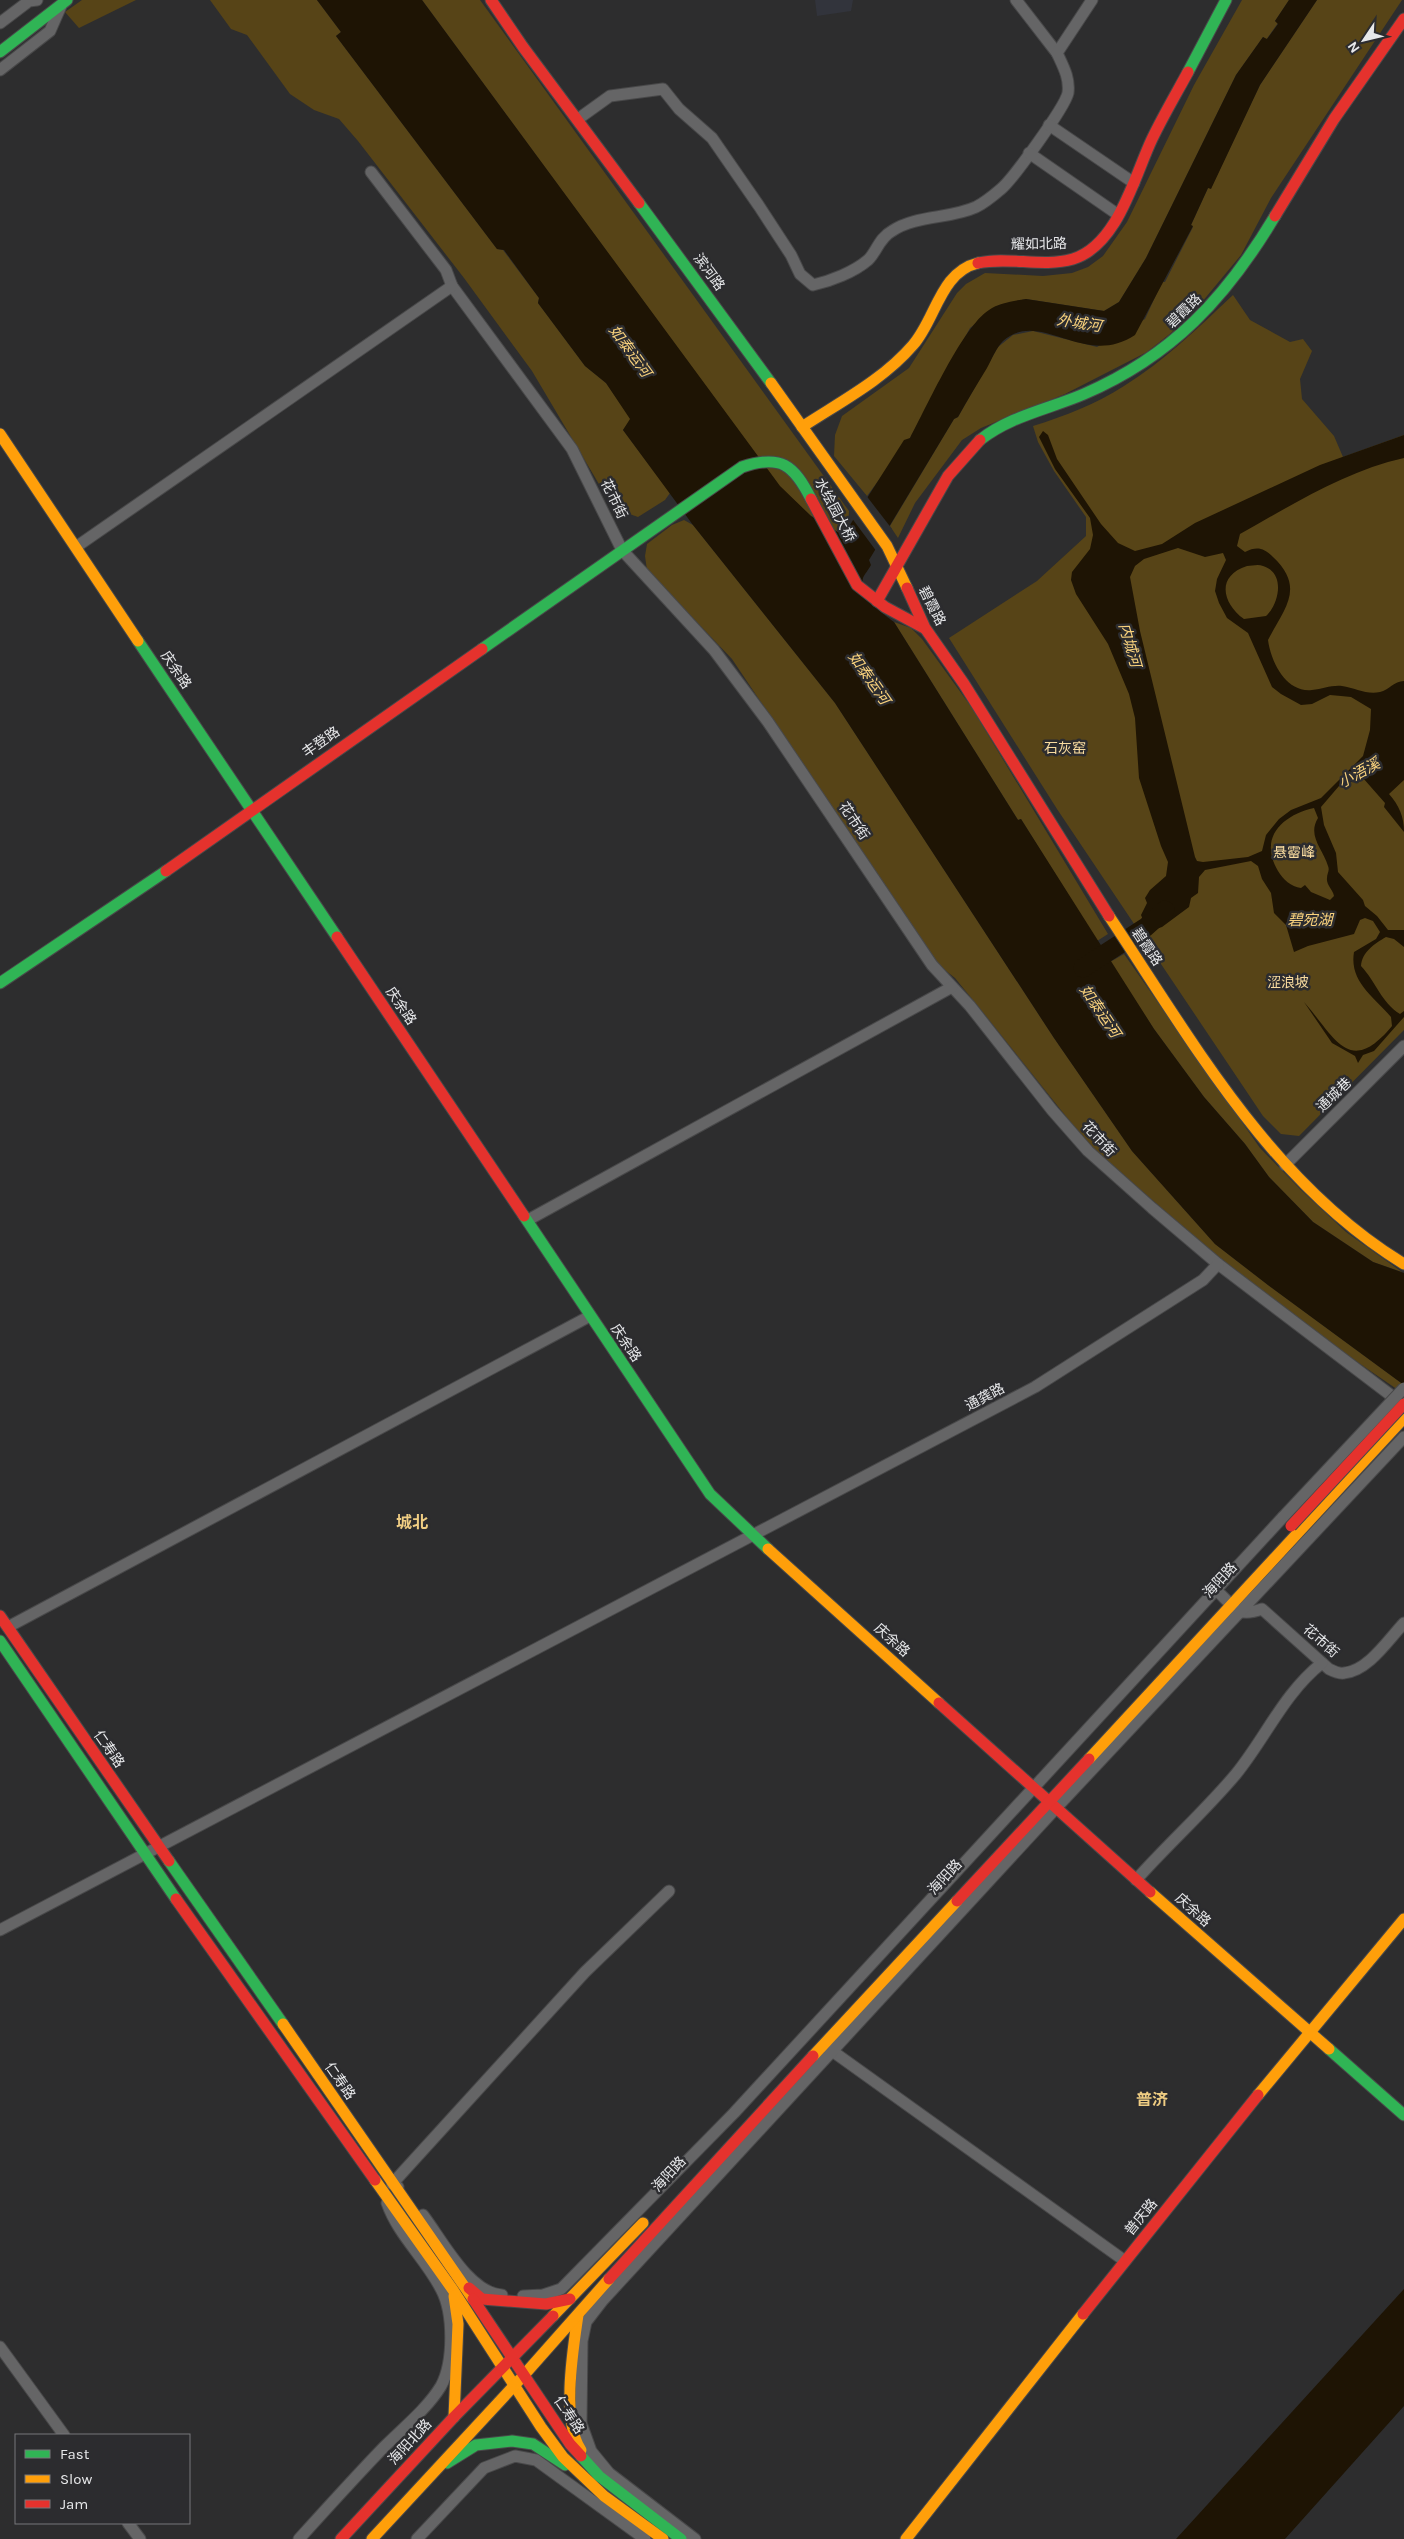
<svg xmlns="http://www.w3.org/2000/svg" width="1404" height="2539" font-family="Karla,'Noto Sans SC',sans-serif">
	<rect width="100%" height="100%" fill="#2d2d2e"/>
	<!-- built -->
	<path fill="#32343c" d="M815,0H853L851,11L817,16Z"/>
	<!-- green -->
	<g fill="#574417">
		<path d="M82,0H136L79,28L65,12Z"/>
		<path d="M210,0H317L341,32L336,36L497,249L503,250L539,298L538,303L585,366L606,383L631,419L623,430L670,493L665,500L638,517L621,511L609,501L532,371L464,278L358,141L339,119L314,110L290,94L247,35L231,29Z"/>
		<path d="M422,0H480L849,511L848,528L841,534L811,516L780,487Z"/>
		<path d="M1242,0H1289L1275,21L1278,23L1266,40L1263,37L1236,75L1146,258L1119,302L1104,311L1026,299L999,305L970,328L910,438L867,496L834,456L835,435L842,416L909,368L957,293L966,284L985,273L1043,276L1072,273L1088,267L1103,256L1127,222L1194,85Z"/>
		<path d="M1317,0H1402L1271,198L1241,255L1202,302L1171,333L1147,352L1065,394L981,428L962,440L915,503L898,538L890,526L954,419L958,417L998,347L1013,335L1033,331L1097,347L1145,319L1162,282H1165L1193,227L1191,225L1208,188H1211L1260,85Z"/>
		<path d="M1233,295L1250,320L1290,342L1303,339L1312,351L1300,379L1302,399L1334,436L1343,457L1404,435V1030L1299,1136L1281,1134L1263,1116L1057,809L949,638L1037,581L1086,536V517L1054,471L1038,442L1033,426C1065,416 1096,404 1124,386C1164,361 1198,328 1233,295Z"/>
		<path d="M684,520L693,525L835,703L1054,1038L1132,1151L1215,1244L1268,1285L1404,1385V1394L1334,1346L1213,1253L1088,1144L981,1010L955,978L936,963L732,659L647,570L645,556L647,544L672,525Z"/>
		<path d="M894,622L911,628L922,639L972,708L1108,934L1097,941L1021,819L1018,820Z"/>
		<path d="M1124,954L1260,1148L1301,1190L1346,1232L1402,1272L1373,1262L1313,1222L1269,1177L1245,1144L1204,1097L1154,1029L1110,962Z"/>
	</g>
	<!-- water -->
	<g fill="#1e1404" fill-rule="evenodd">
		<path d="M317,0H422L780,486L811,516L841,534L848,528L904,440L910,438C926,408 963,326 989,310C999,303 1013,301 1026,299L1104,311L1119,302L1146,258L1236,75L1263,37L1267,39L1278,24L1275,21L1289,0H1317L1260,85L1211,189L1208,188L1191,225L1193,226L1135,335C1084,369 1040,308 1003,341C996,348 992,359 987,368C977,384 967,401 958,417L954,419L869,560L871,565C869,569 864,575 863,578C858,596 883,614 894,622L1018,820L1021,819L1154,1029L1204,1097L1245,1144L1269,1177L1313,1222L1373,1262L1404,1273V1385L1268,1285L1215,1244L1132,1151L1054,1038L835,703L693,525L623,430L630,419L606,383L585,366L538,303L539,298L504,250L497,249L336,36L341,32Z"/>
		<path d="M1043,431L1048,435L1057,459L1101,524L1118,543L1135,551L1162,544L1195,523L1320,465L1404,435V458C1345,471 1292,505 1240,534L1237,546L1245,552C1257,546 1264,548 1273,557C1306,588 1284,609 1268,640C1271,662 1286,693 1312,690C1323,689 1331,685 1342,686C1355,688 1367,695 1380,692C1389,690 1394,681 1404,681V780L1389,794C1399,805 1404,817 1404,832L1384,807L1385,803L1363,778L1339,786L1321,807L1324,825L1336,853L1338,872L1363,900L1365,906L1377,916L1388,930H1404V947L1394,939L1386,937C1374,944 1362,952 1361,966C1376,982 1381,1002 1400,1014L1404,1011V1017L1374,1051L1363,1055L1358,1063L1355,1056L1332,1043L1304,1002C1335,1037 1349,1078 1392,1026L1391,1017C1374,997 1349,982 1354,952L1376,939L1380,932L1373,921L1365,918L1360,920L1354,934L1308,946L1294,952L1286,925L1274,913L1271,893L1262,879L1258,866L1251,861L1205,870L1199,877L1198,893L1191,898L1189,907L1162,927L1153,930L1146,927L1141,915L1147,903L1145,898L1150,890L1166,876L1168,862L1161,846L1139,778L1135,718L1129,694L1108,644L1076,594L1071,580L1072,572L1090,549L1093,535L1090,518L1055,469L1039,437ZM1178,548L1205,557L1223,553L1226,560L1217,579L1215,591L1219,603L1227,618L1248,633L1272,687L1281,694L1301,705L1312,704L1330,695L1341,696L1351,697L1371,709L1370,730L1363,756L1321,798L1291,810L1279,819L1266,835L1262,851L1248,857L1203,862L1197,861L1195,857L1140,631L1130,577L1135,566L1144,559ZM1247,566C1252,566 1258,564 1263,566C1286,573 1279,604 1266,616L1244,619C1222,603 1216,576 1247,566ZM1314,808L1318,818C1307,836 1323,849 1328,866C1330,871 1327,873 1327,878C1326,885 1333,890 1334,896L1330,900L1311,892L1305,885L1301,888C1291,887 1283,879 1278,871C1258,837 1283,815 1314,808Z"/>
		<path d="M1404,2289V2406L1285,2539H1176Z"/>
	</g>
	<!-- pier -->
	<path fill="#2d2d2e" d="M865,494L892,529L877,552L851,517Z"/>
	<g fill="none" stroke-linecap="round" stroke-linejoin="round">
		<!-- river -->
		<path stroke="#1e1404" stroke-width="19" d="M1083,968L1146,927L1165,910"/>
		<defs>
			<g id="street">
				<path d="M1016,0L1057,53"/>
				<path d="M0,23L29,1L37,0"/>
				<path d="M0,70L50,31L61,6"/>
				<path d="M578,119L610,96L663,89L679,109L712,138L759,206L791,255L800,274L813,285C831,281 854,272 868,260C876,253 879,238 892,231C916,215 950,219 976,207C984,203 994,195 1001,189C1013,179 1065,107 1068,93C1070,78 1063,66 1057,53L1092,0"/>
				<path d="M1049,125L1134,183"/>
				<path d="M1029,153L1117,214"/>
				<path d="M371,172L446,270L452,286L572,449L622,550L714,650L768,722L932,965L970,1006L1052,1110L1088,1151L1152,1208L1218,1264L1401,1403"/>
				<path d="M76,547L452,286"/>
				<path d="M1285,1165L1404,1046"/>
				<path d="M528,1220L952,987"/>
				<path d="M1217,1591C1235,1607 1236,1618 1262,1609L1329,1669C1333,1671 1339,1674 1344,1673C1368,1671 1388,1640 1404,1623"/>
				<path d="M8,1627L590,1316"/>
				<path d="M1136,1880C1168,1844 1205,1811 1236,1774C1266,1737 1284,1693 1322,1663"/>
				<path d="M0,1930L1035,1387L1203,1280L1218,1264"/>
				<path d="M828,2048L1125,2261"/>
				<path d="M398,2187L392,2184L585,1972L669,1891"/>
				<path d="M423,2215C442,2240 469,2293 502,2295"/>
				<path d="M523,2296L543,2295L561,2289L734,2113L1283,1517"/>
				<path d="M0,2347L64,2435"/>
				<path d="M128,2523L140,2539"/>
				<path d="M299,2539C327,2508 355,2477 384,2447C403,2428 427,2409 441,2386C454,2362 454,2313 441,2289C426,2259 398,2235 387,2203"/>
				<path d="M417,2539L484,2468L515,2456L536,2460L645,2539"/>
				<path d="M695,2539L609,2473L591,2451L581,2423L582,2341L586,2322L603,2300L1057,1807L1404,1437"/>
			</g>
			<g id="fast">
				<path d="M0,52L67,0"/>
				<path d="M1188,72L1226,0"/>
				<path d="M639,203L771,383"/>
				<path d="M980,440C1010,416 1049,409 1084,394C1172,356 1226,298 1275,216"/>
				<path d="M138,641L337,937"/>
				<path d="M482,649L742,467C781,454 794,465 811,499"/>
				<path d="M0,983L166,871"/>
				<path d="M524,1216L710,1494L768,1549"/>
				<path d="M0,1641L176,1899"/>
				<path d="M169,1861L283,2024"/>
				<path d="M1329,2049L1404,2115"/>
				<path d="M581,2456L599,2476L681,2539"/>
				<path d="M447,2463L476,2445L512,2441L533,2444L565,2465"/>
			</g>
			<g id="slow">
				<path d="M771,383L887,546L907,588"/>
				<path d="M802,427C840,402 883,380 913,345C936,319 940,272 978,263"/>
				<path d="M0,434L138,641"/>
				<path d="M1109,916C1193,1042 1271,1183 1404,1264"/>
				<path d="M768,1549L939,1703"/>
				<path d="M1089,1759L1404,1418"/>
				<path d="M1150,1892L1329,2049"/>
				<path d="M283,2024L473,2299"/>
				<path d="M813,2056L957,1901"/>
				<path d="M1258,2095L1404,1919"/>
				<path d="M375,2180L453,2290L541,2427L563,2457L604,2496L663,2539"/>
				<path d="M454,2296L458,2324L454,2417"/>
				<path d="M578,2315C573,2349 561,2421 581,2450"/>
				<path d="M553,2316L643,2223"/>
				<path d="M372,2539L524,2375L609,2279"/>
				<path d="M906,2539L1083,2314"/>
			</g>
			<g id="jam">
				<path d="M491,0L523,47L639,203"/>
				<path d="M1275,216L1334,119L1404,19"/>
				<path d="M978,263C1009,256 1042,268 1073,259C1118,245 1134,177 1152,139C1163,116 1176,94 1188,72"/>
				<path d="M811,499L857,585L885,607L924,628"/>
				<path d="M907,588L925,628L964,684L1109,916"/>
				<path d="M877,601L948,476L980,440"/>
				<path d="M166,871L482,649"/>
				<path d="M337,937L524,1216"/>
				<path d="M0,1616L169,1861"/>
				<path d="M939,1703L1150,1892"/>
				<path d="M176,1899L375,2180"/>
				<path d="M957,1901L1089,1759"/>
				<path d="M609,2279L813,2056"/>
				<path d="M469,2288L482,2299L546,2304L570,2299"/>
				<path d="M473,2299L570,2444L581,2456"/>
				<path d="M1083,2314L1258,2095"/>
				<path d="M341,2539L454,2417L553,2316"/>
			</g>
		</defs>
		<!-- street casing -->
		<use href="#street" stroke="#484849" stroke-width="13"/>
		<!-- fast casing -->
		<use href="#fast" stroke="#484849" stroke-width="13"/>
		<!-- slow casing -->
		<use href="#slow" stroke="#484849" stroke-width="13"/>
		<!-- jam casing -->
		<use href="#jam" stroke="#484849" stroke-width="13"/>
		<!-- street -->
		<use href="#street" stroke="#656566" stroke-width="11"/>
		<!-- fast -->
		<use href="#fast" stroke="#30b455" stroke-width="11"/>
		<!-- slow -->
		<use href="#slow" stroke="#ff9f0a" stroke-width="11"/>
		<!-- jam -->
		<use href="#jam" stroke="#e5322d" stroke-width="11"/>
		<defs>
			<path id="street-bridge" d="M1283,1517L1404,1388"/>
			<path id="jam-bridge" d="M1291,1526L1404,1404"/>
		</defs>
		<!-- street-bridge casing -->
		<use href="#street-bridge" stroke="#484849" stroke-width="13" stroke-linecap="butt"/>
		<!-- jam-bridge casing -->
		<use href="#jam-bridge" stroke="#484849" stroke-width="13" stroke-linecap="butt"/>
		<!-- street-bridge -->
		<use href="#street-bridge" stroke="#656566" stroke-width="11"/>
		<!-- jam-bridge -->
		<use href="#jam-bridge" stroke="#e5322d" stroke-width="11"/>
	</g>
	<g text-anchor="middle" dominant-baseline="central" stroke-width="5" stroke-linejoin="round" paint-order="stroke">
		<!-- street labels -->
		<g font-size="14" fill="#e7e8ea" stroke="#2c2c2f">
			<text transform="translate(1039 244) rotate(-1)">耀如北路</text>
			<text transform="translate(709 272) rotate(54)">滨河路</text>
			<text transform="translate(1184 311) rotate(-44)">碧霞路</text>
			<text transform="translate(614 499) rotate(64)">花市街</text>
			<text transform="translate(835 510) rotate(62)">水绘园大桥</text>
			<text transform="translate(932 606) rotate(63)">碧霞路</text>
			<text transform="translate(176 670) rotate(56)">庆余路</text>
			<text transform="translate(321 742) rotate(-35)">丰登路</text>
			<text transform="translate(854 821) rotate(56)">花市街</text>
			<text transform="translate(1147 947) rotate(56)">碧霞路</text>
			<text transform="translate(401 1006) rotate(56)">庆余路</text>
			<text transform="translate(1334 1095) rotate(-44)">通城巷</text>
			<text transform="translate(1099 1139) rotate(47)">花市街</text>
			<text transform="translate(626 1343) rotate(56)">庆余路</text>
			<text transform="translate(985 1397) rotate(-28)">通龚路</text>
			<text transform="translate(1220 1580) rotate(-47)">海阳路</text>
			<text transform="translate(892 1640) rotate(42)">庆余路</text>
			<text transform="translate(1321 1641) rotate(41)">花市街</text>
			<text transform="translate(109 1749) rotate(55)">仁寿路</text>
			<text transform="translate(945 1877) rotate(-47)">海阳路</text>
			<text transform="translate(1193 1910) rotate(42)">庆余路</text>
			<text transform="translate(340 2081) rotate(55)">仁寿路</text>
			<text transform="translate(669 2174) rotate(-47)">海阳路</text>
			<text transform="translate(1141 2217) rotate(-51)">普庆路</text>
			<text transform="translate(569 2415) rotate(56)">仁寿路</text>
			<text transform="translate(410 2442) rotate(-47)">海阳北路</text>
		</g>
		<!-- park labels -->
		<g font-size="14" fill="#f9dc9f" stroke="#2c2c2f">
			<text x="1065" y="748">石灰窑</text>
			<text x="1294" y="852">悬霤峰</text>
			<text x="1288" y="982">涩浪坡</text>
		</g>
		<!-- water labels -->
		<g font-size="15" font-style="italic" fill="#f9d27d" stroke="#2c2c2f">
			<text transform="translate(1079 323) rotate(9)">外城河</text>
			<text transform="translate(630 351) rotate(54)">如泰运河</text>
			<text transform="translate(1130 645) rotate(74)">内城河</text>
			<text transform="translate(869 678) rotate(55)">如泰运河</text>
			<text transform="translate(1359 773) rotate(-29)">小浯溪</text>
			<text x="1310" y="920">碧宛湖</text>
			<text transform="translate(1100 1011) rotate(56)">如泰运河</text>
		</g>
		<!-- quarter labels -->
		<g font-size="16" font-weight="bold" fill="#efcd83" stroke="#2c2c2f">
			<text x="412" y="1522">城北</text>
			<text x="1152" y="2099">普济</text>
		</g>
	</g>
	<!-- legend -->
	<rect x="15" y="2434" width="175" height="90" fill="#2c2c2f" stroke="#77777a"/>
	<rect x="25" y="2450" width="25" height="8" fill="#30b455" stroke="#77777a"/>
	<text x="60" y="2459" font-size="15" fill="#e7e8ea">Fast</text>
	<rect x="25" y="2475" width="25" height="8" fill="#ff9f0a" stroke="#77777a"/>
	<text x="60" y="2484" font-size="15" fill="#e7e8ea">Slow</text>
	<rect x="25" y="2500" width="25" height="8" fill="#e5322d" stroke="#77777a"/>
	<text x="60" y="2509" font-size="15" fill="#e7e8ea">Jam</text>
	<!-- north arrow -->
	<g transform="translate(1364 40) rotate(235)" stroke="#2c2c2f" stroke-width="4" paint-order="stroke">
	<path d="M0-4L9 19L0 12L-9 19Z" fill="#e7e8ea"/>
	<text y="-8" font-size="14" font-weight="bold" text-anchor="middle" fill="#e7e8ea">N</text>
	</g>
</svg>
